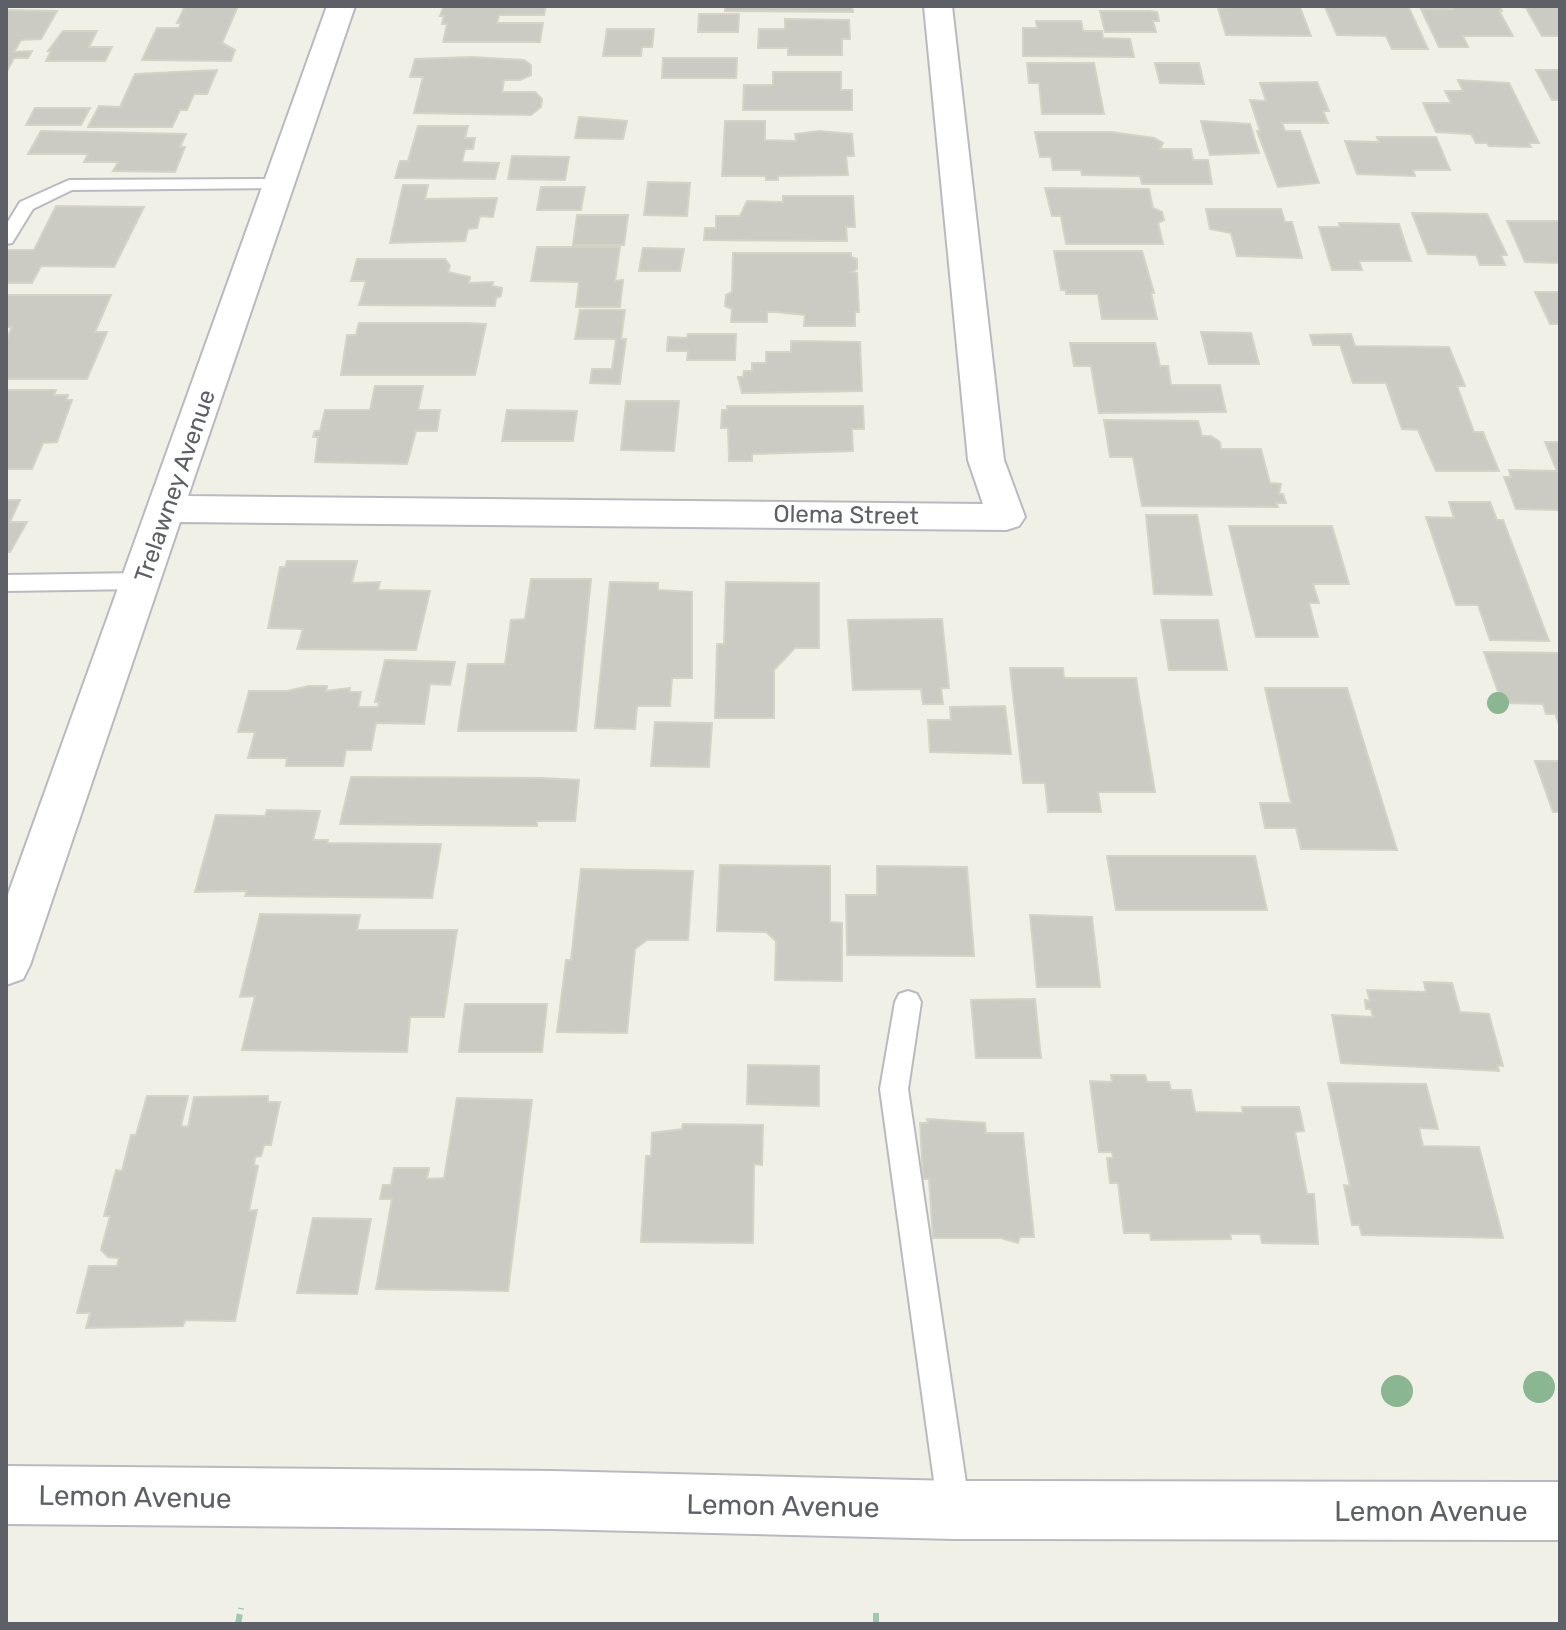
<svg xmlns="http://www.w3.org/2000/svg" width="1566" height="1630" font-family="Rubik,sans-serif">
	<rect width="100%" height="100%" fill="#f0f0e7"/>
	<!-- building -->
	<g fill="#cbcbc3" stroke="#d5d3c5" stroke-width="2">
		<path d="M185,6H238L222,43L235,50L231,61L142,60L157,28H179L181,23H177Z"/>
		<path d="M444,6H546L544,15H499L497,23H543L540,42H443L447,24H442L444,16H440Z"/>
		<path d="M725,6H852L853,12L725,11Z"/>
		<path d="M1248,6H1308L1300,7L1311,36L1226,35L1218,8Z"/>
		<path d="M1408,6L1428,49H1392L1386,36L1337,35L1325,7L1317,6Z"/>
		<path d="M1451,6H1508L1500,7L1502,11H1499L1513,36H1463L1468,47H1439L1421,9H1453Z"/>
		<path d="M1517,6H1560V36H1542L1526,8Z"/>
		<path d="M6,10L57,11L41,39L21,40L14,52L32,51L28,58H14L6,73Z"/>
		<path d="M1100,11H1150L1157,12L1159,21H1153L1156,32H1105Z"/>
		<path d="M699,14H739L738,32H698Z"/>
		<path d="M785,19L849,20L850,39H842V55H788V48H758L759,29H785Z"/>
		<path d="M1036,21H1081L1083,31H1102L1103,38L1130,39L1134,57L1023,56V28H1037Z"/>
		<path d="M607,29H654L652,47H642L641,56H603Z"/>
		<path d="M63,31H97L89,47H112L105,61H46L51,51H48Z"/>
		<path d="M472,57L524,60L531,65V75L520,80H504L502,92H535L542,99L541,107L531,115L414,113L423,77H410L415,59Z"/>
		<path d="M663,58H737L736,78H662Z"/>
		<path d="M1027,63H1094L1104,114H1042L1039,83H1029Z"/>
		<path d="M1155,63H1199L1204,84L1160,83Z"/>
		<path d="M217,70L207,94H194L187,110H180L172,127H88L99,106L120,107L135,74Z"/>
		<path d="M1536,70H1560V100H1552Z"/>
		<path d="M773,72H841V90H852V110H743L744,85H773Z"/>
		<path d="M1458,80L1509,83L1539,143H1529L1531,147L1489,146L1487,143H1476L1471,134L1436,132L1423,103H1451L1445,91H1463Z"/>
		<path d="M1317,82L1329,111H1323L1328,123H1282L1285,131H1300L1319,183L1278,187L1257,131H1260L1250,100L1266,101L1260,83Z"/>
		<path d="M35,108H90L81,125H26Z"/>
		<path d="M579,117L627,121L623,139L575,138Z"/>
		<path d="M725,121H765V140L796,141L795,134L819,131L852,134L854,156H846L848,175L778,176V180H766V176H722Z"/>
		<path d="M1201,121L1250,124L1259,153L1210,155Z"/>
		<path d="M418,126H468L465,138H475L473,149H465L462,162L499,163L495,179L395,178L400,161H408Z"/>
		<path d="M41,131L186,134L180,147H185L175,172L113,171L118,162H84L88,154H28Z"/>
		<path d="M1035,132H1111L1154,138L1163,143L1160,149H1191L1193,160H1208L1212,184H1142L1140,176L1082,175L1081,170H1053L1051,157H1040Z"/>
		<path d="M1377,137H1436L1450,170H1413L1415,176L1357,174L1345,141L1379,142Z"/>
		<path d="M512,156L569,157L565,180L508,179Z"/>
		<path d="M648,182L690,183L687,216L644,215Z"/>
		<path d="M403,185H428L425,199L497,198L493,217L480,216L477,228L468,229L465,241L390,243Z"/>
		<path d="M541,187H585L581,210H537Z"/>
		<path d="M1045,188L1149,189L1153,208L1162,212L1164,220L1158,223L1163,244H1066L1061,216H1052Z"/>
		<path d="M783,196H853L855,227H846L847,241L704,240L705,228H716V216H740L747,201L783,202Z"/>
		<path d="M56,206L144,207L114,267L41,266L32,283H6V250H34Z"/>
		<path d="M1206,209H1281L1285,222H1292L1302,258L1237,256L1231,233L1210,229Z"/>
		<path d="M1412,213L1487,214L1507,255H1501L1505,265H1480L1476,255L1428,254Z"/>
		<path d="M577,215H628L624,245H573Z"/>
		<path d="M1507,221H1560V263L1525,262Z"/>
		<path d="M1339,223L1399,224L1411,261H1359L1362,270H1332L1319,227H1340Z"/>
		<path d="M537,247H620L615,281L623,280L620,307H576L579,282L531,281Z"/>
		<path d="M643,248L684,249L680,271H639Z"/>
		<path d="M1054,251H1142L1154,293H1151L1157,319H1102L1098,294H1066V290H1061Z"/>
		<path d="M733,253H851V257L857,259V269L852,272L857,273L859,312H855V326H804L805,315L776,312H767V322H731L732,309L725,306L726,295L732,292Z"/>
		<path d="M357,259H445L450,266L448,272L470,277L469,283L493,282L492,286L502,288L501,296L496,298L495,306L359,305L366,281H351Z"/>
		<path d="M1535,292H1560V324H1550Z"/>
		<path d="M6,295H111L95,332H107L87,379H6V341L12,327H6Z"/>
		<path d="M580,310H625L621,339H626L620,384L590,383L592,369H612L616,339H575Z"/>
		<path d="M359,323H466L486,324L475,375H341L347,335H356Z"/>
		<path d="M1201,332L1251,333L1259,364H1209Z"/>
		<path d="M688,334H736L735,360H687L688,351H667L668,337L687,338Z"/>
		<path d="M1351,334L1355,346L1449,347L1465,386H1457L1474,432H1483L1499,471H1436L1418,430L1402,429L1386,383H1353L1340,345H1313L1310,335Z"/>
		<path d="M791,341L860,342L862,391L742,393L738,377H743L744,371H752V363H766V352H791Z"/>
		<path d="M1070,343H1155L1160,366H1168L1171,385H1220L1226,412L1099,413L1091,366H1074Z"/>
		<path d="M375,386H423L418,410H440L437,431H416L407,464L315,462L318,437H313L315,431H320L325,410H370Z"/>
		<path d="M6,390H56L54,395H68L66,400H72L57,442L43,443L32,469H6Z"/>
		<path d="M626,401H679L674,451L621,450Z"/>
		<path d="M727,406H863L864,429H852L853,451L752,454V461H729L728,428H721L722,410H727Z"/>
		<path d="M507,410L577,411L573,441H502Z"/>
		<path d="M1104,420L1198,421L1202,436H1211L1220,442L1221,449H1261L1270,483L1281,484L1279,494H1283L1286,503H1276L1278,507L1142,506L1133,457H1110Z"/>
		<path d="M1545,442H1560V510L1516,509L1504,477H1511L1509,470L1557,471Z"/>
		<path d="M6,500H20L10,522H27L10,552H6Z"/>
		<path d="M1449,502H1490L1497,520H1503L1549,641L1490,640L1478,605H1456L1426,517L1454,518Z"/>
		<path d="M1146,515H1197L1212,595L1154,594Z"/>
		<path d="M1229,526H1332L1349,584H1313L1319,603H1309L1318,637H1256Z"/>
		<path d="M287,561H357L352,583L380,582L378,590L430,591L416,650L297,649L303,629L268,628L280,567H285Z"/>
		<path d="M531,579H591L576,731H458L468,664H505L511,620L525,619Z"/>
		<path d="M610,582L658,583V590L692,592V678H672L670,706H637L635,729L595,728Z"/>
		<path d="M726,582L819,583V648H795L774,670V718H715L717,644H724Z"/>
		<path d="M942,619L949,688H941L943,704H923L921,689L853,690L848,620Z"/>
		<path d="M1161,620H1218L1227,670H1169Z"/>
		<path d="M1484,652L1560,653V727L1555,714H1546L1543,704L1502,703Z"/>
		<path d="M385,660L455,662L450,685L430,684L424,724L376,723L371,750H346L343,766H286L287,758H248L255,732H238L249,691H287L309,686H327L326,691L350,688L349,692H361L358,707H378L379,702H375Z"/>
		<path d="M1010,668H1063L1064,678H1136L1155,792H1098L1101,812H1048L1045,783H1023Z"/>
		<path d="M1265,688H1347L1397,850L1301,849L1296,828H1265L1260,803H1291Z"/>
		<path d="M1005,706L1011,754L930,752L928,720H951L950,707Z"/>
		<path d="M655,722L712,723L709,767L651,766Z"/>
		<path d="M1535,761H1560V812H1553Z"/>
		<path d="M351,777L542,778L579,780L575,821H537V826L340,824Z"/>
		<path d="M267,810L320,811L313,840H328L327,843L441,844L432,898L245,896L247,891L195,892L216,815L265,816Z"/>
		<path d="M1107,856H1255L1267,910H1116Z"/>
		<path d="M720,865L830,866V922L842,923V981L775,980L776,941L766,932L717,931Z"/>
		<path d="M877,866L967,867L974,956L847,955L846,895H877Z"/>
		<path d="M581,869L693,871L688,940H647L635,949L627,1033L557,1032L566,960H571Z"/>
		<path d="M260,914L360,915L357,930H457L444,1017H410L407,1052L242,1050L255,996L240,997Z"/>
		<path d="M1030,915L1092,917L1100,987H1037Z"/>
		<path d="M1424,982L1452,983L1460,1012L1489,1014L1503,1066L1497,1065L1499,1071L1341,1063L1332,1015L1373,1017L1371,1009H1366L1365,1000L1370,1001L1367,990L1426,992Z"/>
		<path d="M1035,999L1041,1058H976L971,1000Z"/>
		<path d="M465,1004H547L542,1052H459Z"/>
		<path d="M748,1065L819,1066V1106L747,1104Z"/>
		<path d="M1111,1075H1145L1147,1082H1169L1171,1090H1191L1195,1112L1243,1113L1242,1107H1299L1304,1131L1295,1132L1307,1194H1314L1318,1244L1262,1243L1260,1234H1230L1231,1239L1151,1240L1150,1233H1124L1118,1183H1110L1107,1158H1113L1112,1152H1099L1090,1081L1112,1082Z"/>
		<path d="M1328,1083L1426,1084L1438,1129L1419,1128L1423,1146L1479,1147L1503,1238L1362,1235L1359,1225H1352L1344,1185L1350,1186Z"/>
		<path d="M147,1096H188L181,1126L188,1127L194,1097L268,1096V1102H280L271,1145H264L261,1156L255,1157L254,1165L258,1166L249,1211L257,1210L235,1321L185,1320L183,1326L86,1328L90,1313H77L89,1266H117L119,1258L108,1257L101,1250L110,1216H104L116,1170L122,1171L131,1135H136Z"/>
		<path d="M457,1098L532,1100L508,1291L376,1289L392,1199H380L383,1185H391L394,1168H429L427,1179L444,1178Z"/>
		<path d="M927,1119L985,1123L986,1133H1023L1034,1237H1020L1018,1243L1001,1238H933L929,1179H923L920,1123H928Z"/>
		<path d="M683,1124L763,1125L762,1165L754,1164L753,1243L641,1242L646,1156H651L652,1133L682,1129Z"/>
		<path d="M313,1218L371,1219L357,1294L297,1293Z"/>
	</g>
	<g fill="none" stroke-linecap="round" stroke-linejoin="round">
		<defs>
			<g id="service">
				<path d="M280,179L288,184L286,188L72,190L33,209L12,243L6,244V225L20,202L69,180Z"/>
				<path d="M141,573L152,581L141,589L6,591V575Z"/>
				<path d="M908,991L917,994L921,1002L908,1089L970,1510L965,1521L954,1526L943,1521L938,1510L880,1089L895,1002L899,994Z"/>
			</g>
			<path id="minor" d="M327,6H355L188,496L983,504L968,460L924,6H952L1004,460L1025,517L1019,526L1006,530L180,522L30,965L23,979L6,985V900Z"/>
			<path id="tertiary" d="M6,1466L552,1471L954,1481L1560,1482V1540L954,1539L552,1529L6,1524Z"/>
		</defs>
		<!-- service casing -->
		<use href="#service" stroke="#b9bac0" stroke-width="4"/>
		<!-- minor casing -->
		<use href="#minor" stroke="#b9bac0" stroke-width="4"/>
		<!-- tertiary casing -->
		<use href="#tertiary" stroke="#b9bac0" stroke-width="4"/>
		<!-- path -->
		<g stroke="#9dc8b2" stroke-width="6" stroke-dasharray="10 5" stroke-linecap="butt">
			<path d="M876,1613V1624"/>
			<path d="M238,1624L241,1608"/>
		</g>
		<!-- service -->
		<use href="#service" fill="#fff" fill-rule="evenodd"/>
		<!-- minor -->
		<use href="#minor" fill="#fff" fill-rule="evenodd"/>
		<!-- tertiary -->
		<use href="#tertiary" fill="#fff" fill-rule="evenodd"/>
	</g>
	<!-- trees -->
	<g fill="#8ab691">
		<circle cx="1498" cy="703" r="11"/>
		<circle cx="1539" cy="1387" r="16"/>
		<circle cx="1397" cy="1391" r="16"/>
	</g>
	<g text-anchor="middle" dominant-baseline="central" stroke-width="6" stroke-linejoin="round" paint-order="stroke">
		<!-- street labels -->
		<g font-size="24" fill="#5e6067" stroke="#fff">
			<text transform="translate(175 486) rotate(-71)">Trelawney Avenue</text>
			<text transform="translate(846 515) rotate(1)">Olema Street</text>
		</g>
		<!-- near-street labels -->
		<g font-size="28" fill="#5e6067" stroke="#fff">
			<text transform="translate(135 1497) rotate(1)">Lemon Avenue</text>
			<text transform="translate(783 1506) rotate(1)">Lemon Avenue</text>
			<text x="1431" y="1511">Lemon Avenue</text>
		</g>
	</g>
	<!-- border -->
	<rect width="1566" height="1630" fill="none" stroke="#5e6067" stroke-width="16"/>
</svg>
